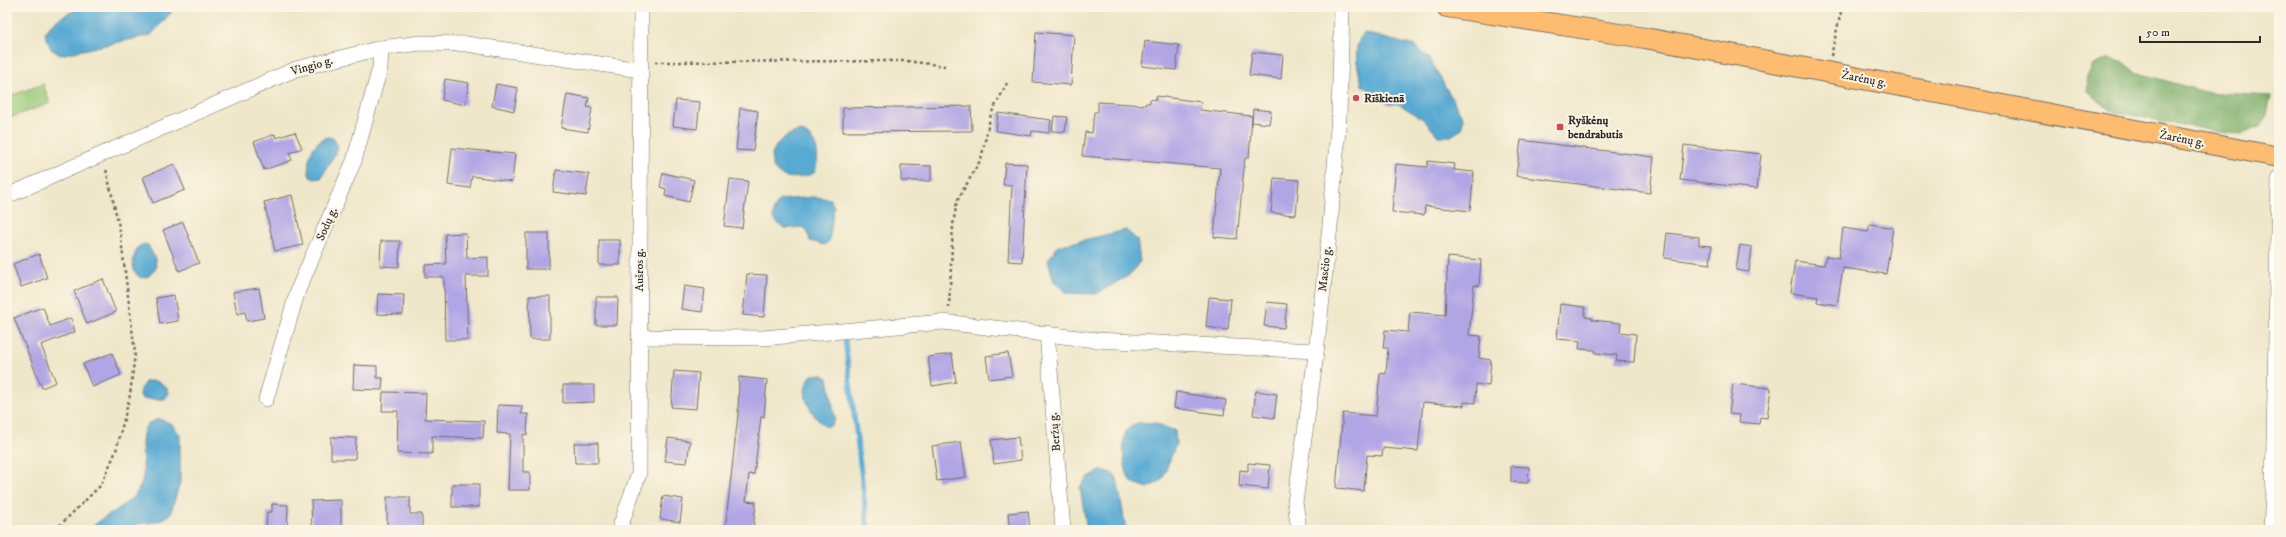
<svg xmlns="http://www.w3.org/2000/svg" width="2286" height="537" font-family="'IM FELL DW Pica',serif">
	<rect width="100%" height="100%" fill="#fcf5e5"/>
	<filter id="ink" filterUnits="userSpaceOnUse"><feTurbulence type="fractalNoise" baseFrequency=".025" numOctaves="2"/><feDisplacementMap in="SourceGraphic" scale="8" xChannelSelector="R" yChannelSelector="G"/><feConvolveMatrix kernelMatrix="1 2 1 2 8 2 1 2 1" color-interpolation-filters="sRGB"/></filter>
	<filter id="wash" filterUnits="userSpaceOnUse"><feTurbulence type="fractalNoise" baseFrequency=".012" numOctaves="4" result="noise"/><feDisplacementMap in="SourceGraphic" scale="16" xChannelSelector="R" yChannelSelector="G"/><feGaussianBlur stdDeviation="0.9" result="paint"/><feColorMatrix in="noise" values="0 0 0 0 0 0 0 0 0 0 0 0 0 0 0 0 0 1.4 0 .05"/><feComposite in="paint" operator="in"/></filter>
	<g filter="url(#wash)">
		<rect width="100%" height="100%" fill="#efe7c9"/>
		<!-- green -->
		<path fill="#9aca79" stroke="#627a52" d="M43,84L50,103L9,118L7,97Z"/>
		<!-- forest -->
		<path fill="#7bae69" stroke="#536c4a" d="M2109,58L2124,63L2135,72L2205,92L2271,96L2267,115L2260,126L2243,134L2224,133L2110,111L2088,92L2087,78L2093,65Z"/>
		<!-- water -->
		<g fill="#58aad3" stroke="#426a7f">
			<path d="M84,7H176L151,35L60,55L51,49L45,34C51,20 70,12 84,7Z"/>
			<path d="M1364,33L1415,46L1429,58L1463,118L1462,129L1451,136H1438L1423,119L1399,104L1388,103L1362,85C1358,67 1351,48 1364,33Z"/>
			<path d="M801,131C818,139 821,157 814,173C761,194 759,138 801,131Z"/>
			<path d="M329,137L334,139L338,147L335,154L321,178L315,179L310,177C305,161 312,140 329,137Z"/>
			<path d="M813,197L830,199L834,207L829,241L824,245L810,241L807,230L803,227C786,228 785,232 773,218L774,209L780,200Z"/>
			<path d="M1126,230L1137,240L1140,261L1131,274L1096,294L1067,293L1054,282L1048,260L1058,246Z"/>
			<path d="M143,244L148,245L155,258L156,268L149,276L142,278C129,273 133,256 138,247Z"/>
			<path d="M821,374L828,378L835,419L832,425L826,427C811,416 796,391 812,375Z"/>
			<path d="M151,381C159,381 166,384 169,393L165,399H143L140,396V389L145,382Z"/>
			<path d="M159,419L172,424L180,435V482L170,515L157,522L138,524L127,530H89C103,515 131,506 140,487C149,470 135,437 148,424C150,422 156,420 159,419Z"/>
			<path d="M1137,423H1156L1175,431L1176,444L1162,480L1148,488L1131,482C1124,471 1120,444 1127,430C1129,427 1134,425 1137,423Z"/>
			<path d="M1102,470L1111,473L1117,478L1126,530H1087L1080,487L1087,478Z"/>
		</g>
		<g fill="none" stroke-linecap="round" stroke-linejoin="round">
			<!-- stream -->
			<path stroke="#58aad3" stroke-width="5" d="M845,340L868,530"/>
		</g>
		<g id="blocks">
			<!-- building -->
			<g fill="#b1a6e5">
				<path d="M1036,32L1074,35L1071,85L1033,82Z"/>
				<path d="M1145,41L1179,45L1176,70L1142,66Z"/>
				<path d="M1252,52L1283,55L1281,79L1249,75Z"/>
				<path d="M445,79L469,83L465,105L442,100Z"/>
				<path d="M496,84L518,88L514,111L492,106Z"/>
				<path d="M567,94L589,98L587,107L592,108L588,132L561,128Z"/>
				<path d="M1156,96L1201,102L1200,110L1252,116L1249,158H1245L1237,239L1214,237L1220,168L1082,156L1085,132L1092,133L1094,112H1098V102L1145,105L1146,103H1150V99L1156,100Z"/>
				<path d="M676,100L700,102L697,129L673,126Z"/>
				<path d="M971,106L972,131L843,132V108Z"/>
				<path d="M740,108L758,111L753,151L736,150Z"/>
				<path d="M1253,109L1271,111L1269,124L1252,122Z"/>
				<path d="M998,113L1051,120L1049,133L1032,131L1031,136L996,131Z"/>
				<path d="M1054,116L1067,117L1065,132L1052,131Z"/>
				<path d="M295,132L302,148L289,153L292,160L264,170L254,142L275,134L276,138Z"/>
				<path d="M1521,140L1654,157L1650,193L1516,176Z"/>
				<path d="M1684,145L1761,154L1757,189L1680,180Z"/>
				<path d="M452,148L515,154L512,182L472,176L470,188L448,185Z"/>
				<path d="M1428,161L1455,164L1454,170L1474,172L1470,211L1425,206L1424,215L1392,212L1396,164L1427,167Z"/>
				<path d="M1005,163L1027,164L1022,262L1008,261L1012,185H1003Z"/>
				<path d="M174,164L185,190L153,203L143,177Z"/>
				<path d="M901,165L931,166V181H901Z"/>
				<path d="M556,170L589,174L586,196L553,192Z"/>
				<path d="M663,173L694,180L689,202L665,196L666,189L660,187Z"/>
				<path d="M1274,178L1299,180L1296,215L1271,213Z"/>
				<path d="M730,179L748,181L742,228L724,226Z"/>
				<path d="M292,195L303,245L275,251L264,202Z"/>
				<path d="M183,222L199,263L179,271L163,230Z"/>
				<path d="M1870,224L1893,228L1886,274L1843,268L1837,305L1817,302L1818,297L1790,293L1795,261L1824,265L1826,256L1839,258L1843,228L1868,232Z"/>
				<path d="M466,233L467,258L488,257V276H466L468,340H445L444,277H425V265L446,264L445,234Z"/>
				<rect x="526" y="233" width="23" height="36"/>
				<path d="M1667,233L1699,237V245L1712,246L1710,264L1664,258Z"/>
				<rect x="599" y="240" width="21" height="25"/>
				<path d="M381,241H400L399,267L380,266Z"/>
				<path d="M1740,245L1752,247L1749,272L1736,270Z"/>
				<path d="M39,254L47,278L21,287L13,264Z"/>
				<path d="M1448,257L1481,260L1479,286L1474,285L1469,335L1481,336L1479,358L1491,360L1489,386L1476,384L1475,403L1464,402V406L1423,402L1418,451L1383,448L1382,456L1367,455L1364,491L1336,488L1343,413L1376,416L1380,373L1386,374L1388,348H1383L1385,330L1408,332L1410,312L1445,315Z"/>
				<path d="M747,274L767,275L764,317L743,315Z"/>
				<path d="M103,279L116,312L87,324L74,291Z"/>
				<path d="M684,286L705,289L702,312L681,309Z"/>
				<path d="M259,288L264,318L247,321L245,312L237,314L233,292Z"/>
				<path d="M378,294L404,295L403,315L377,314Z"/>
				<path d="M174,295L178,321L160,324L156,298Z"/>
				<path d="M529,296H550V339H530Z"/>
				<path d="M596,297H618L617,325H596Z"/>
				<path d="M1209,297L1231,299L1228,330L1206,327Z"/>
				<path d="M1267,302L1287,304L1284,328L1264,326Z"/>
				<path d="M1560,304L1585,307V317L1592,318V320L1621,323L1620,332L1636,334L1634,362L1616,361L1617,355L1595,353V350L1579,349L1580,341L1557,339Z"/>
				<path d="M43,307L50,326L71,318L75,332L41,345L56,382L42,388L14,318Z"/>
				<path d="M112,353L121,375L92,387L83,364Z"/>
				<path d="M1008,353L1012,376L989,379L986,356Z"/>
				<path d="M952,354L956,382L932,386L928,357Z"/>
				<path d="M354,365L377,366V378H383L382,390L353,389Z"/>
				<path d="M674,371L699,373L696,409L671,407Z"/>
				<path d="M739,377L767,380L764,417H761L754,475L749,474L746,501L756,502L753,530H725L738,415Z"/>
				<path d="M1733,384L1771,388L1767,418L1760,417L1759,424L1739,422L1740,415L1729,414Z"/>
				<path d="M563,385H594V402L563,403Z"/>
				<path d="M1256,391L1277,394L1274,418L1253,415Z"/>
				<path d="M383,392L426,393L425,419L484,421L483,438L432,436V454L397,453L398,411H382Z"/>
				<path d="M1176,392L1226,400L1224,415L1174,408Z"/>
				<path d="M498,405L522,406L521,414H528L527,435L523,434V472H530V490H508L510,434L497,433Z"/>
				<path d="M331,437L356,438L355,459H331Z"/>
				<path d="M1018,437L1021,460L994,464L991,440Z"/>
				<path d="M668,438L690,441L687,463L665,461Z"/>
				<path d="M961,442L966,477L937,481L932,446Z"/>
				<path d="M574,443H598V463H575Z"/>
				<path d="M1248,463L1270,465L1268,489L1239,486L1240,470L1248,471Z"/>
				<path d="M1511,466L1529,467L1528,483L1511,482Z"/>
				<rect x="452" y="484" width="27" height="23"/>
				<path d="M663,496L683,499L680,522L660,519Z"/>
				<path d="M387,497H410V514H422V530H387Z"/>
				<path d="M341,500V530H312L311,501Z"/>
				<path d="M272,504L288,505L287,530H266L267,512H272Z"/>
				<path d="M1028,511L1030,530H1010L1008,513Z"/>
			</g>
		</g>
	</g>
	<g filter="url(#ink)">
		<use href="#blocks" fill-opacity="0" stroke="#706d62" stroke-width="1"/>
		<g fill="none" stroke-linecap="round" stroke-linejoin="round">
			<defs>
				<g id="minor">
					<path d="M7,196L296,69L381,48L421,43L466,44L640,70"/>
					<path d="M1047,333L1063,530"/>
					<path d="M639,337L763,338L943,322L1096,340L1316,351"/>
					<path d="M266,399L298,290L354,161L380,68L381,48"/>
					<path d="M619,530L639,473L641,7"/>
					<path d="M1299,530L1295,502L1315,362L1330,226L1339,117L1342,7"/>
					<path d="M2271,530L2273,492L2279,178"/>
				</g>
				<path id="major" d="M1447,7L1645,38L2279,157"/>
			</defs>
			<!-- minor casing -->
			<use href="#minor" stroke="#706d62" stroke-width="16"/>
			<!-- major casing -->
			<use href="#major" stroke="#706d62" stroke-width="22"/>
			<!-- path -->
			<g stroke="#706d62" stroke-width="2.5" stroke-dasharray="3 3" stroke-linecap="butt">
				<path d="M1831,56L1842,7"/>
				<path d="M655,62L907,61L945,66"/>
				<path d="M949,308L953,225L957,201L981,159L991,114L1007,83"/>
				<path d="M55,530L101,485L116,451L130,395L135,353L120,231L106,169"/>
			</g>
			<!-- minor -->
			<use href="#minor" stroke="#fff" stroke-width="15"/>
			<!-- major -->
			<use href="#major" stroke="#febc70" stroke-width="20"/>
		</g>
	</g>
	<!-- markers -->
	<g fill="#d1495b" stroke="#fcf5e5" stroke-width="1.5">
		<circle cx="1356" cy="98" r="4"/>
		<rect x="1556" y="123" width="8" height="8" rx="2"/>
	</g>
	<g text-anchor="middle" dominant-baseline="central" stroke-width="4" stroke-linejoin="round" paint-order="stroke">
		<!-- street labels -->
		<g font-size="12" fill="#2b2b2b" stroke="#fcf5e5">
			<text transform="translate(312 66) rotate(-16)">Vingio g.</text>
			<text transform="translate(1864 79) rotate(11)">Žarėnų g.</text>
			<text transform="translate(2182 139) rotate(11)">Žarėnų g.</text>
			<text transform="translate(327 224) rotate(-66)">Sodų g.</text>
			<text transform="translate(1325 269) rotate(-84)">Masčio g.</text>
			<text transform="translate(639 270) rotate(-90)">Aušros g.</text>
			<text transform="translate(1055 432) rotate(-95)">Beržų g.</text>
		</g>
		<!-- poi labels -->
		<g font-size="12" font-weight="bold" fill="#2b2b2b" stroke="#fcf5e5" text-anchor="start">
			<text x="1364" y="98">Rīškienā</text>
			<text x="1568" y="120">Ryškėnų<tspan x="1568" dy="14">bendrabutis</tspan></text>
		</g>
	</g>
	<!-- margin -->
	<rect width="2286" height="537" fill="none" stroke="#fcf5e5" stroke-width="24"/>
	<!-- scale -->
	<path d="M2140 36v6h120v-6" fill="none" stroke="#2b2b2b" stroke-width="2"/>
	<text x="2146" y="36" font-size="12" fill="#2b2b2b" stroke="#fcf5e5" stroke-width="3" paint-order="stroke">50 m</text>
</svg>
